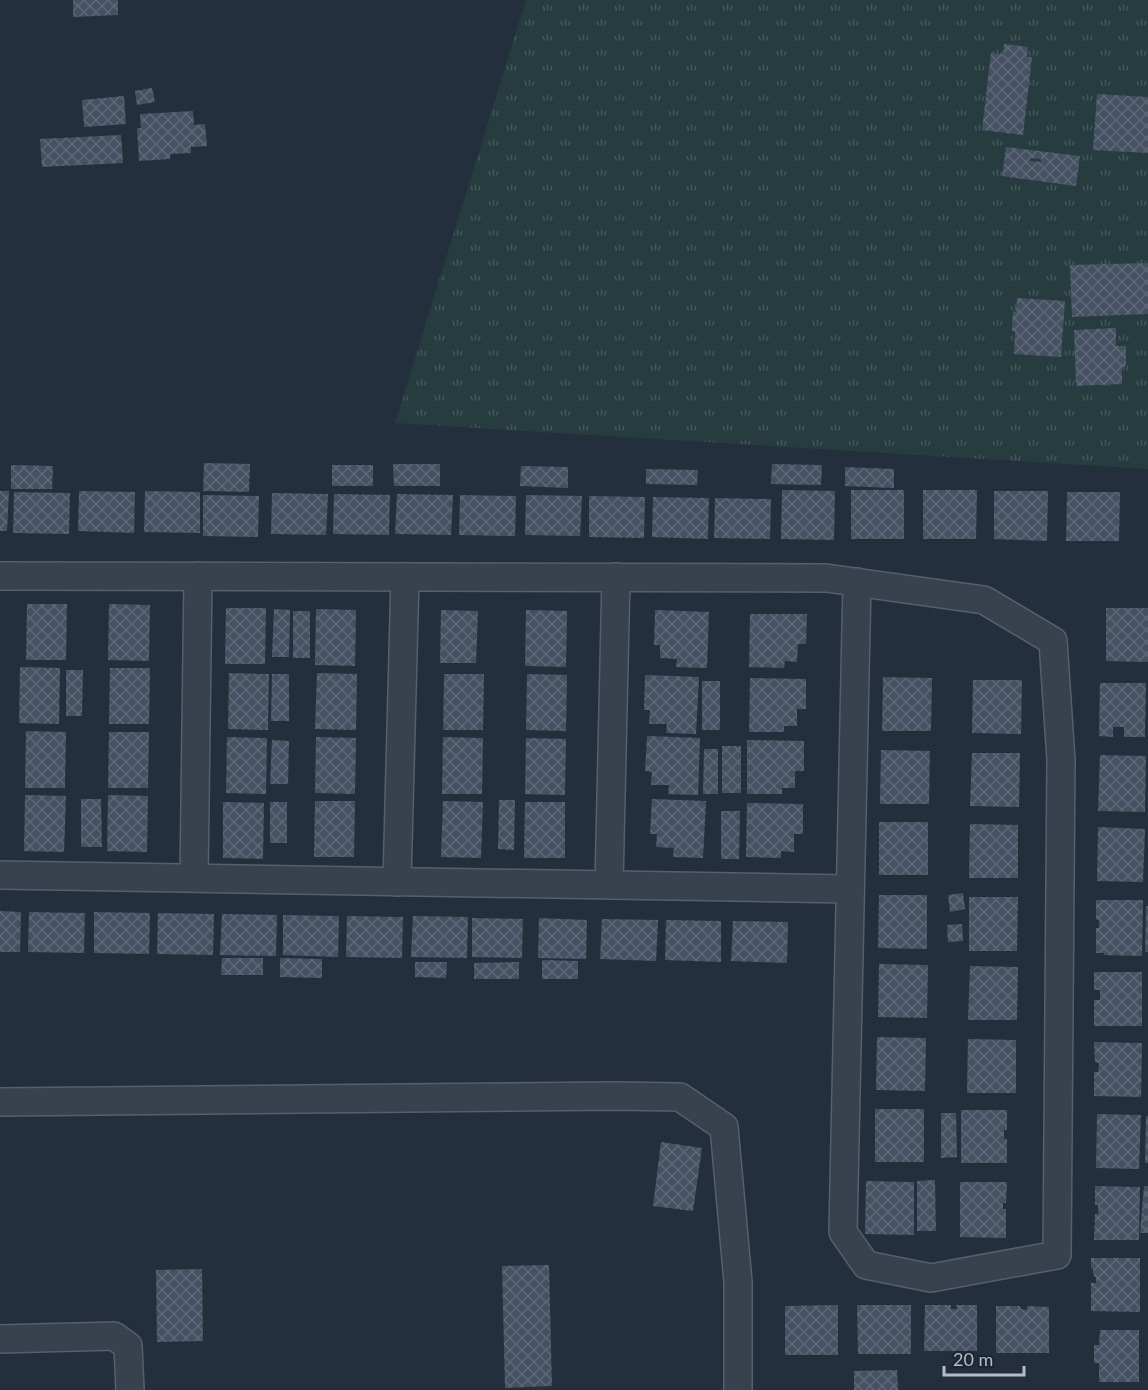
<svg xmlns="http://www.w3.org/2000/svg" width="1148" height="1390" font-family="Lato,sans-serif">
	<defs>
		<pattern id="grass-tufts" width="24" height="20" patternUnits="userSpaceOnUse" patternTransform="scale(1.5)"><rect width="24" height="20" fill="#263c3f"/><path d="M3 7l-1-3M5 7V3M7 7l1-3M15 17l-1-3M17 17v-4M19 17l1-3" fill="none" stroke="#435659"/></pattern>
		<pattern id="building-cross-hatch" width="8" height="8" patternUnits="userSpaceOnUse" patternTransform="scale(1.5)"><rect width="8" height="8" fill="#455162"/><path d="M0 0l8 8M0 8l8-8" fill="none" stroke="#5d6877"/></pattern>
	</defs>
	<rect width="100%" height="100%" fill="#242f3e"/>
	<!-- grass -->
	<path fill="url(#grass-tufts)" d="M526,0H1148V469L395,423Z"/>
	<!-- building -->
	<g fill="url(#building-cross-hatch)" fill-rule="evenodd">
		<path d="M73,0H118V15L73,17Z"/>
		<path d="M1004,44L1028,47L1027,57H1032L1023,135L982,130L991,53L1003,54Z"/>
		<path d="M152,88L155,102L137,105L135,91Z"/>
		<path d="M1097,94L1148,97V153L1093,150Z"/>
		<path d="M124,96L126,124L84,127L82,100Z"/>
		<path d="M193,111L194,125L205,124L207,146L191,147V153L170,154V159L139,161L137,128H141L140,114Z"/>
		<path d="M121,135L123,163L42,167L40,139Z"/>
		<path d="M1006,147L1080,156L1076,186L1002,176ZM1030,158L1041,159V162L1030,161Z"/>
		<path d="M1148,263V314L1072,317L1070,265Z"/>
		<path d="M1017,298L1065,301L1061,357L1014,354L1015,331H1012L1013,311L1016,312Z"/>
		<path d="M1116,328V346H1126V367H1122V384L1076,386L1074,330Z"/>
		<path d="M204,463L250,464L249,492L203,491Z"/>
		<path d="M393,464H440V486H394Z"/>
		<path d="M772,464L822,465L821,485L771,484Z"/>
		<path d="M11,465L53,466L52,489H11Z"/>
		<rect x="332" y="465" width="41" height="21"/>
		<path d="M521,466L568,467V488L520,486Z"/>
		<path d="M845,467L894,469V488L845,486Z"/>
		<path d="M646,469L698,470L697,485L646,484Z"/>
		<path d="M782,490L835,491L834,540L781,539Z"/>
		<rect x="851" y="490" width="53" height="49"/>
		<path d="M923,490H977L976,539H923Z"/>
		<path d="M0,491H9L7,531H0Z"/>
		<path d="M79,491L135,492L134,533L78,531Z"/>
		<path d="M145,491L200,492V533L144,532Z"/>
		<path d="M994,491H1048L1047,541L994,539Z"/>
		<path d="M14,492L70,493L69,534L13,533Z"/>
		<path d="M1067,492H1120L1119,541H1066Z"/>
		<path d="M272,493L328,494L326,535L271,534Z"/>
		<path d="M334,494L390,495L389,535L333,534Z"/>
		<path d="M397,494L453,495L451,535L395,534Z"/>
		<path d="M203,495L259,496L258,537L203,536Z"/>
		<path d="M460,495L516,496L515,536L459,535Z"/>
		<path d="M526,495L582,496L580,536L525,535Z"/>
		<path d="M589,496L645,497L644,538L589,537Z"/>
		<path d="M653,497L709,498L708,539L652,537Z"/>
		<path d="M715,498L771,499L770,539L714,538Z"/>
		<path d="M27,604H67L66,660H26Z"/>
		<path d="M109,604L150,605L149,661L108,660Z"/>
		<path d="M226,608H266L265,664H225Z"/>
		<path d="M1106,608H1148V662L1106,661Z"/>
		<path d="M274,609L290,610L289,657H272Z"/>
		<path d="M316,609L356,610L355,666L315,665Z"/>
		<path d="M441,610L478,611L476,663H440Z"/>
		<path d="M526,610L567,611L566,667L525,666Z"/>
		<path d="M655,610L709,612L707,668L676,667L677,659L660,658V645H654Z"/>
		<rect x="293" y="611" width="17" height="47"/>
		<path d="M750,614H807L806,644H798L797,662L785,661L784,668L749,667Z"/>
		<path d="M20,667L60,668L59,724L19,723Z"/>
		<path d="M110,668H150L149,724H109Z"/>
		<path d="M66,670H83L82,716H66Z"/>
		<path d="M229,673L269,674L268,730L228,729Z"/>
		<path d="M317,673L357,674L356,730L315,729Z"/>
		<path d="M272,674H289V721H271Z"/>
		<path d="M444,674H484L483,730H443Z"/>
		<path d="M527,674L567,675L566,731L526,730Z"/>
		<path d="M645,675L699,677L696,734L666,733L667,724H649L650,710H644Z"/>
		<path d="M883,677L932,678L931,731H882Z"/>
		<path d="M750,678L806,679V709H797V726H784V732H749Z"/>
		<path d="M973,680H1022L1021,734L972,733Z"/>
		<rect x="702" y="681" width="18" height="49"/>
		<path d="M1100,683H1146L1145,737H1124V727H1113V737L1099,736Z"/>
		<path d="M26,731L66,732L65,788H25Z"/>
		<path d="M109,732H149L148,788H108Z"/>
		<path d="M647,736L700,738L698,795L668,794L669,785H651L652,772L645,771Z"/>
		<path d="M227,737L267,738L266,794L226,793Z"/>
		<path d="M316,737L356,738L355,794L315,793Z"/>
		<path d="M443,737L483,738L482,794H442Z"/>
		<path d="M526,738L566,739L565,795L525,794Z"/>
		<path d="M272,740L289,741L288,784H270Z"/>
		<path d="M747,740L804,741V771H795V788H782V794H747Z"/>
		<rect x="722" y="746" width="19" height="47"/>
		<path d="M704,749H718V794H703Z"/>
		<path d="M881,750L930,751L929,804H880Z"/>
		<path d="M972,753H1020L1019,807L970,806Z"/>
		<path d="M1100,755L1146,756L1145,812L1098,811Z"/>
		<path d="M25,795L66,796L64,852L24,851Z"/>
		<path d="M108,795L148,796L147,852L107,851Z"/>
		<path d="M81,799H101L102,847H81Z"/>
		<path d="M652,799L706,801L703,858L673,857L674,848L656,847L657,834H650Z"/>
		<path d="M499,800H515L514,850L498,849Z"/>
		<path d="M315,801H355L354,857H314Z"/>
		<path d="M443,801L483,802L481,858L441,857Z"/>
		<path d="M223,802L264,803L263,859L223,858Z"/>
		<rect x="270" y="802" width="17" height="41"/>
		<path d="M525,802H565V858H524Z"/>
		<path d="M747,803L803,804V834H794V852L781,851V858L746,857Z"/>
		<path d="M721,811H740L739,859H721Z"/>
		<rect x="879" y="822" width="49" height="53"/>
		<path d="M970,824L1018,825V878H969Z"/>
		<path d="M1098,827L1145,829L1143,882L1097,881Z"/>
		<path d="M963,893L965,909L950,912L948,895Z"/>
		<path d="M879,895H927V949L878,948Z"/>
		<path d="M969,897H1018L1017,951H969Z"/>
		<path d="M1096,900H1143L1142,956L1104,955V953H1096V928H1099V920L1096,919Z"/>
		<path d="M1146,906H1148V952H1145Z"/>
		<path d="M0,911L21,912L20,952H0Z"/>
		<path d="M29,912L85,913L84,953L28,952Z"/>
		<path d="M94,912L150,913L149,954L94,953Z"/>
		<path d="M158,913L214,914L213,955L157,954Z"/>
		<path d="M222,914L277,915L276,956L220,955Z"/>
		<path d="M283,915L339,916L338,957L283,955Z"/>
		<path d="M347,916L403,917L402,958L346,957Z"/>
		<path d="M413,916L468,917L467,958L411,957Z"/>
		<path d="M472,918L523,919L522,958L472,957Z"/>
		<path d="M539,918L587,920L586,959L538,958Z"/>
		<path d="M602,919L658,920L656,961L600,959Z"/>
		<path d="M666,920L721,921V962L665,960Z"/>
		<path d="M733,921L788,922L787,963L731,961Z"/>
		<path d="M962,924L963,941L948,942L947,925Z"/>
		<path d="M222,958H263V975H221Z"/>
		<path d="M280,958L322,959V978L280,977Z"/>
		<path d="M542,960L578,961V979H542Z"/>
		<path d="M415,962H447L446,978L415,977Z"/>
		<path d="M519,962V979H474V963Z"/>
		<path d="M879,964L928,965L927,1018L878,1017Z"/>
		<path d="M970,966L1018,967L1017,1020H968Z"/>
		<path d="M1094,972H1142V1026H1094V1000H1100V990H1094Z"/>
		<path d="M877,1037L926,1038L925,1091L876,1090Z"/>
		<path d="M968,1039L1016,1040V1093H967Z"/>
		<path d="M1094,1042L1142,1043L1141,1097L1094,1096V1072H1098L1099,1063L1095,1062Z"/>
		<rect x="875" y="1109" width="49" height="53"/>
		<path d="M961,1110H1007V1130H1004V1139H1007V1163H961Z"/>
		<path d="M941,1113H956L957,1157L941,1158Z"/>
		<path d="M1097,1114L1141,1115L1139,1169L1096,1168Z"/>
		<path d="M1146,1116H1148V1163H1145Z"/>
		<path d="M661,1142L702,1148L693,1211L653,1206Z"/>
		<path d="M935,1180L936,1231H917V1181Z"/>
		<path d="M866,1181L914,1182V1235L865,1234Z"/>
		<path d="M960,1182H1007L1006,1203H1003V1209H1006V1238L960,1237Z"/>
		<path d="M1095,1186L1140,1187L1139,1240H1094L1095,1214H1098V1205H1095Z"/>
		<path d="M1144,1186H1148V1233H1140Z"/>
		<path d="M1091,1258H1140V1312L1091,1311V1283H1096V1277H1094L1093,1269H1091Z"/>
		<path d="M549,1265L552,1386L505,1388L502,1266Z"/>
		<path d="M202,1269L203,1341L157,1342L156,1270Z"/>
		<path d="M838,1305V1355H785V1306Z"/>
		<path d="M857,1305H911V1354H858Z"/>
		<path d="M925,1305H951V1309H957L956,1305H977V1351H924Z"/>
		<path d="M996,1306H1020L1021,1309L1027,1310V1306L1049,1307V1353H996Z"/>
		<path d="M1100,1330H1139V1382H1099V1363H1094V1345H1099Z"/>
		<path d="M897,1370L898,1390H854V1371Z"/>
	</g>
	<g fill="none" stroke-linecap="round" stroke-linejoin="round">
		<defs>
			<g id="minor">
				<path d="M0,576L826,578L984,600L1053,641L1061,760L1057,1255L931,1278L866,1265L843,1232L857,582"/>
				<path d="M0,875L850,889"/>
				<path d="M194,878L198,576"/>
				<path d="M397,882L405,577"/>
				<path d="M609,885L616,577"/>
				<path d="M0,1102L615,1096L680,1097L724,1127L738,1282V1390"/>
				<path d="M0,1339L114,1336L128,1346L130,1390"/>
			</g>
		</defs>
		<!-- minor casing -->
		<use href="#minor" stroke="#565f6c" stroke-width="30"/>
		<!-- minor -->
		<use href="#minor" stroke="#38414e" stroke-width="27"/>
	</g>
	<!-- scale -->
	<path d="M944 1366v9h80v-9" fill="none" stroke="#b4bcc9" stroke-width="3"/>
	<text x="953" y="1366" font-size="18" fill="#b4bcc9" stroke="#1d2633" stroke-width="4.5" paint-order="stroke">20 m</text>
</svg>
